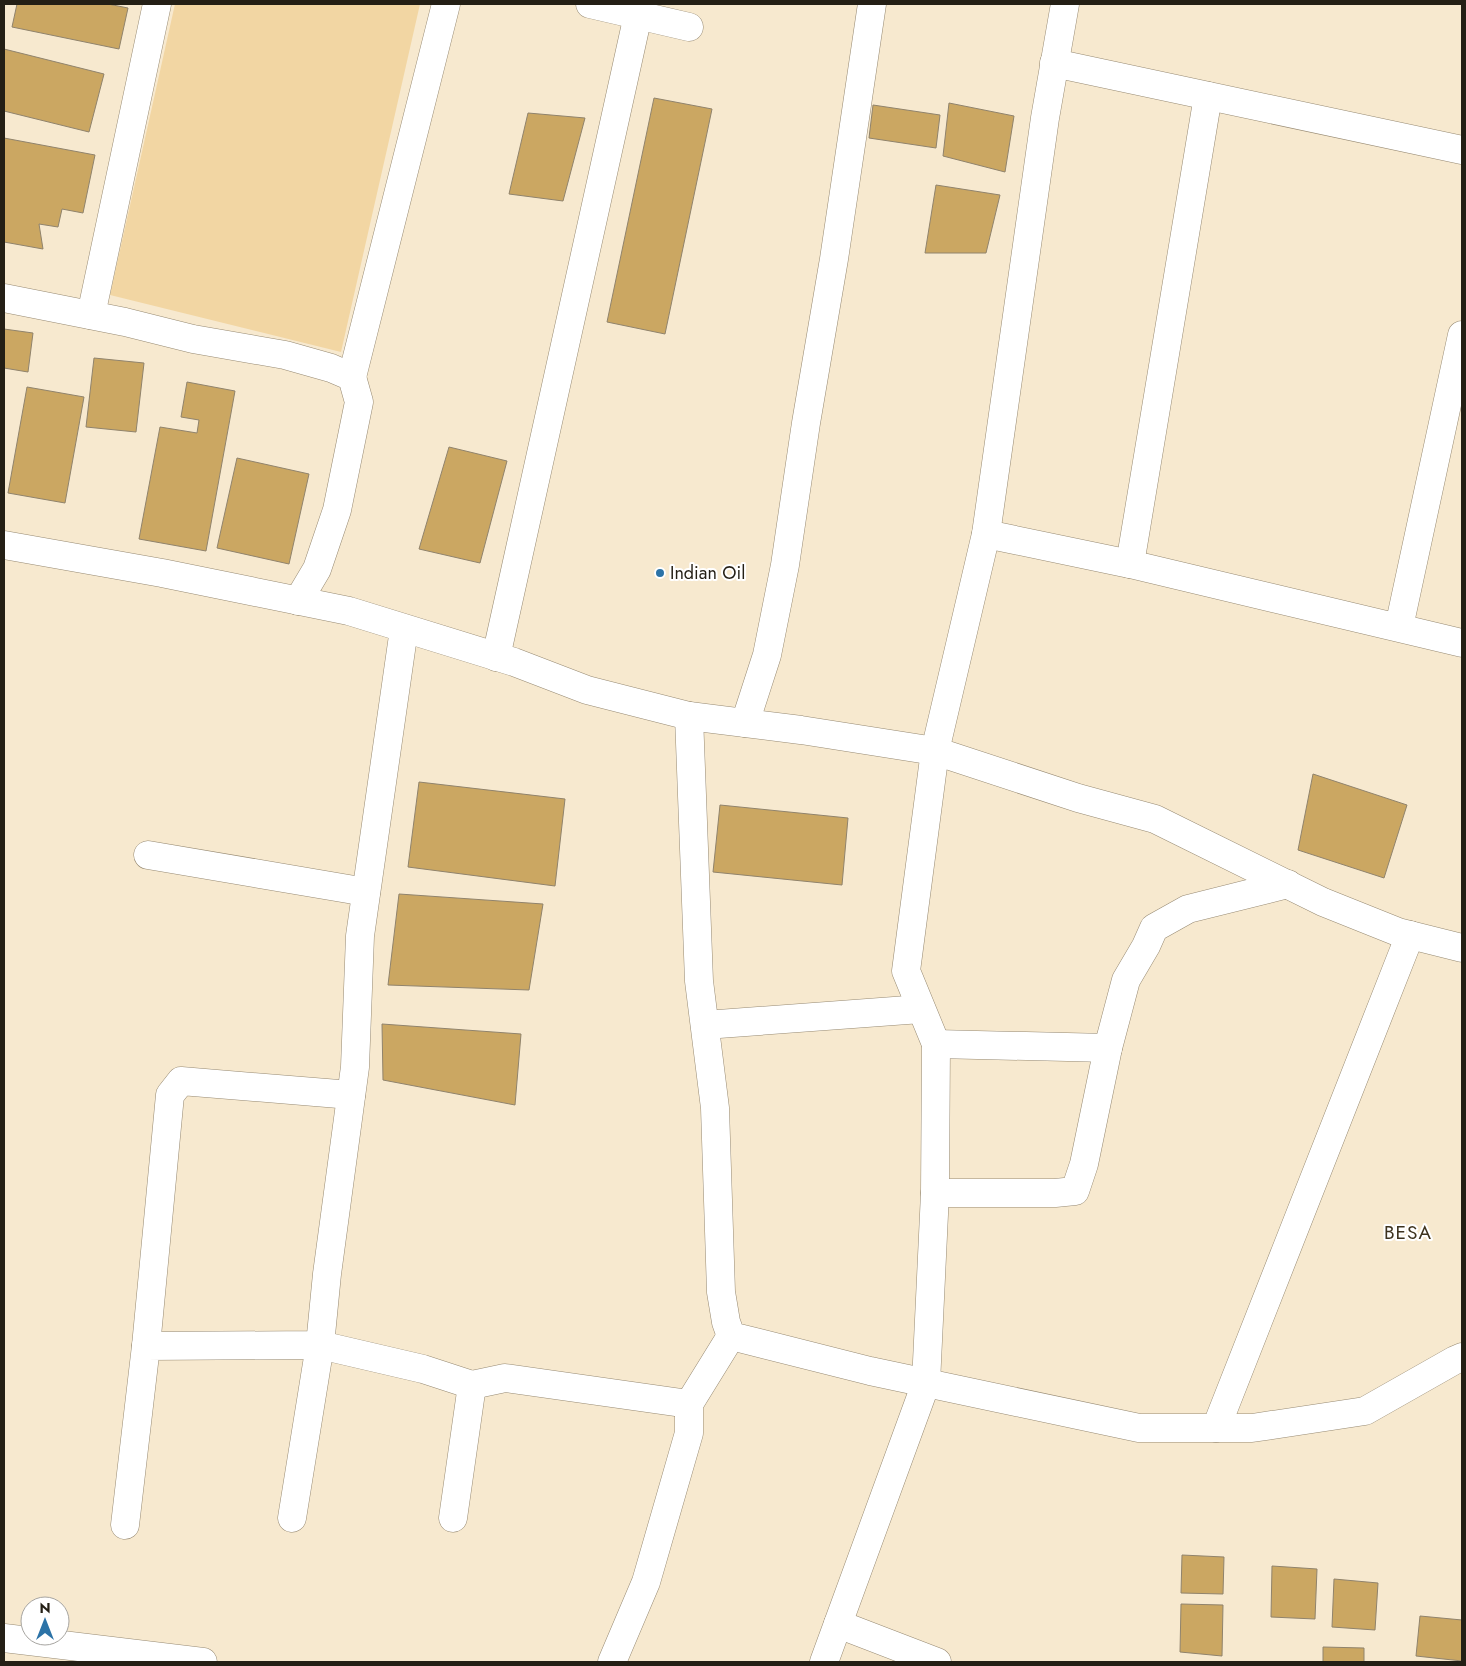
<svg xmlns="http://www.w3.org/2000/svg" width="1466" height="1666" font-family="Jost,sans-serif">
	<rect width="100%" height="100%" fill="#f7e9cf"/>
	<!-- green -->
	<path fill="#f2d6a3" d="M175,4H420L341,352L110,295Z"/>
	<!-- building -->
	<g fill="#cba762" stroke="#90836c">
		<path d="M17,4H108L128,8L119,49L12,27Z"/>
		<path d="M4,49L104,74L89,132L4,111Z"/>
		<path d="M654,98L712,109L665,334L607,322Z"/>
		<path d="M949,103L1014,116L1005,172L943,156Z"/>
		<path d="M873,105L940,115L936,148L869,138Z"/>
		<path d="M528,113L585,118L563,201L509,194Z"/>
		<path d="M4,138L95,155L83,213L62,209L58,227L39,224L43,249L4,242Z"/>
		<path d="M936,185L1000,195L986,253H925Z"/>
		<path d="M4,329L33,333L28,372L4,368Z"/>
		<path d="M94,358L144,363L136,432L86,427Z"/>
		<path d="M187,382L235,391L206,551L139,539L160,427L197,433L199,420L181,417Z"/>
		<path d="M27,387L84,397L65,503L8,493Z"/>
		<path d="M449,447L507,461L480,563L419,549Z"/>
		<path d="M237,458L309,474L289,564L217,548Z"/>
		<path d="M1313,774L1407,805L1384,878L1298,850Z"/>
		<path d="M419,782L565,799L555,886L408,867Z"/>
		<path d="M720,805L848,818L842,885L713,872Z"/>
		<path d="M399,894L543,904L529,990L388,985Z"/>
		<path d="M382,1024L521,1034L515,1105L383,1080Z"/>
		<path d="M1182,1555L1224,1557L1223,1594L1181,1593Z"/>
		<path d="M1272,1566L1317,1569L1315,1619L1271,1617Z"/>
		<path d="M1334,1579L1378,1583L1375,1630L1332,1627Z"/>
		<path d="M1181,1604L1223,1605L1222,1656L1180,1652Z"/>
		<path d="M1420,1616L1462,1620V1661L1416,1656Z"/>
		<path d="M1323,1647L1364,1648V1662H1323Z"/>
	</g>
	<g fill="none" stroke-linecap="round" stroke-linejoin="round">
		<defs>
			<g id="minor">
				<path d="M590,4L689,27"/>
				<path d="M1054,63L1462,150"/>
				<path d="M1208,96L1130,564L1462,643"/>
				<path d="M4,298L125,322L193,339L285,355L331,368L352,377L359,402L337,510L317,569L298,601"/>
				<path d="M91,315L157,4"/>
				<path d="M352,377L446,4"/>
				<path d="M986,534L1130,564"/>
				<path d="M1399,627L1462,335"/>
				<path d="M496,657L638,15"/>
				<path d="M689,716L699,981L715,1108L721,1292L726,1322L731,1336L870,1371L1139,1428H1252L1365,1411L1455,1360L1462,1357"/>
				<path d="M745,723L767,655L785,565L806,423L834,259L872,4"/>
				<path d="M148,855L366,892"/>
				<path d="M705,1025L921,1009"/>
				<path d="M936,1044L1108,1048"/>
				<path d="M935,1193H1055L1075,1191L1084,1164L1108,1048L1126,980L1146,946L1154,928L1188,909L1288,884"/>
				<path d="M146,1346L170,1095L181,1081L351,1095"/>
				<path d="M1216,1428L1410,935"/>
				<path d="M292,1518L320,1345L423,1369L472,1385L505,1378L689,1404"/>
				<path d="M453,1518L472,1385"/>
				<path d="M125,1525L146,1346L320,1345L327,1274L355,1067L360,936L404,629"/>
				<path d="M838,1624L937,1662"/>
				<path d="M4,1638L203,1662"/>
				<path d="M612,1662L646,1582L689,1433V1404L731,1336"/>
				<path d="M824,1662L926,1383L935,1193L936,1044L906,971L935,751L986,534L1045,118L1065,4"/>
			</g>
			<path id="tertiary" d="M4,545L162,573L349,611L514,662L587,690L689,716L801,730L935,751L1078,798L1155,819L1323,902L1398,932L1462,948"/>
		</defs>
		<!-- minor casing -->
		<use href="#minor" stroke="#978a73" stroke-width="29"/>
		<!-- tertiary casing -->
		<use href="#tertiary" stroke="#978a73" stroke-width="29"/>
		<!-- minor -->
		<use href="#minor" stroke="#fff" stroke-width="28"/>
		<!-- tertiary -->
		<use href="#tertiary" stroke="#fff" stroke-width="28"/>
	</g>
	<!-- markers -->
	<circle fill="#2c73a7" stroke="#fff" stroke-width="2" cx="660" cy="573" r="5"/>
	<g text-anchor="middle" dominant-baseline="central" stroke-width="4" stroke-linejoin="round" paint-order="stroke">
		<!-- poi labels -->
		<g font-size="18" fill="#241f15" stroke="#fff" text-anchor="start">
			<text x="670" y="573">Indian Oil</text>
		</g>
		<!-- neighbourhood labels -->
		<g font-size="19" letter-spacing="1" fill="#3d321d" stroke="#fff">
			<text x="1408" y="1232">BESA</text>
		</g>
	</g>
	<!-- border -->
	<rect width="1466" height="1666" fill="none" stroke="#241f15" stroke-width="10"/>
	<!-- north arrow -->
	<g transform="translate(45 1621)"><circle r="24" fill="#ffffff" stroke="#a7a5a1"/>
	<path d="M0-4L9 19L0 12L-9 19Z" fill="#2c73a7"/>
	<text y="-8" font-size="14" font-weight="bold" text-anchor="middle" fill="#241f15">N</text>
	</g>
</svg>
